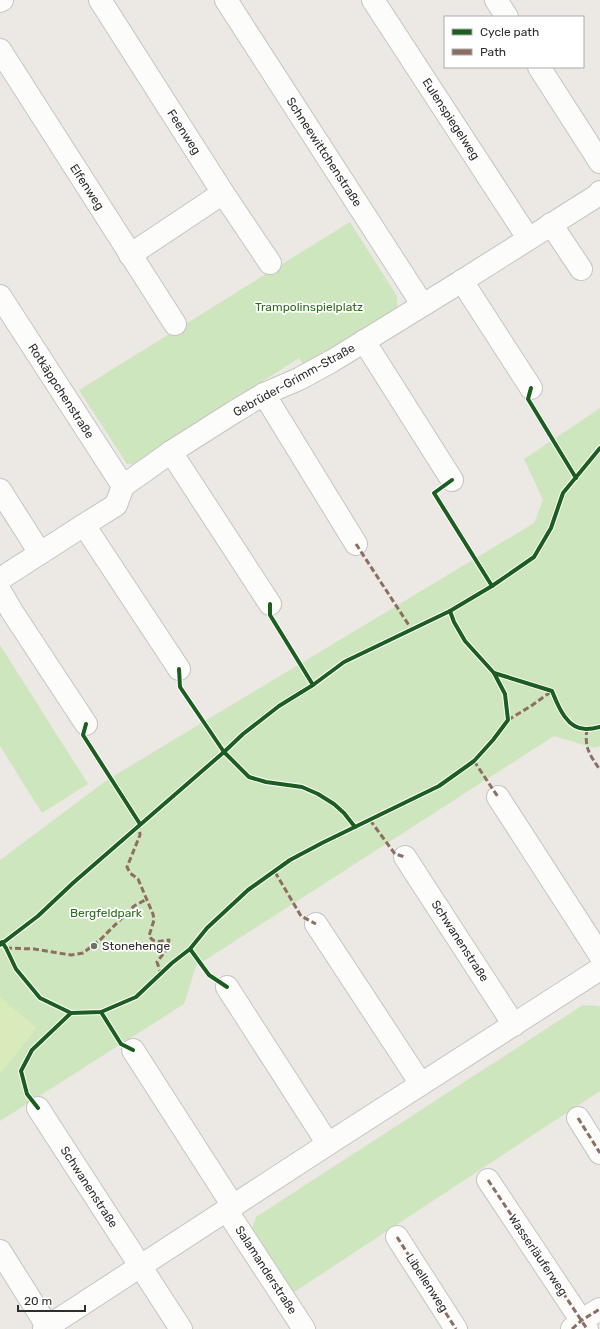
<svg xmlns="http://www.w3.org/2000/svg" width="600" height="1329" font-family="Rubik,sans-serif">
	<rect width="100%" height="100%" fill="#ece8e4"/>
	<!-- green -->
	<g fill="#cee6be">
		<path d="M350,222L397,296V307L393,313L306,369L299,358L133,464H127L79,390Z"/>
		<path d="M600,408V746L594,748L554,736L196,966L184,1004L0,1121V860L107,780L534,523L543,500L524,459Z"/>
		<path d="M0,645L88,784L42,813L0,746Z"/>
		<path d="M583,1005L599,1006L600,1007V1091L288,1296L250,1235L256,1217Z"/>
	</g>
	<!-- pitch -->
	<path fill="#d9eabb" d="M0,997L37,1028L0,1074Z"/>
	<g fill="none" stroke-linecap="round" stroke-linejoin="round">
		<defs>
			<g id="minor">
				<path d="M100,0L223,193L270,263"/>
				<path d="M226,0L422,304"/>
				<path d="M373,0L528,238"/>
				<path d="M496,0L507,17"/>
				<path d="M0,1L2,0"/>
				<path d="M0,50L175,324"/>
				<path d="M539,67L600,162"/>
				<path d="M551,224L581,269"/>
				<path d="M130,255L223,193"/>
				<path d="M462,281L531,388"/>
				<path d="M0,296L123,486"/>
				<path d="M364,341L452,480"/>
				<path d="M264,394L356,544"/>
				<path d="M171,452L270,604"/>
				<path d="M0,490L40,553"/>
				<path d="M84,525L179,669"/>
				<path d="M0,579L84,525L116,505L123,486L171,452L234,412L264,394L299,379L332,361L462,281L598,195L600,192"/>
				<path d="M0,591L13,613L86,724"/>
				<path d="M498,797L600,955"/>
				<path d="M405,857L514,1025"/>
				<path d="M316,924L421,1084"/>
				<path d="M227,987L328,1144"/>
				<path d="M133,1050L233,1206"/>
				<path d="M38,1108L181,1329"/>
				<path d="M578,1118L600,1153"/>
				<path d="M488,1180L587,1329"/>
				<path d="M227,1211L304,1329"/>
				<path d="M397,1237L456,1329"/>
				<path d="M0,1251L49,1329"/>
				<path d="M44,1329L328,1144L600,969"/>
				<path d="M572,1329L582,1320L600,1309"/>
			</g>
		</defs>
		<!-- minor casing -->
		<use href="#minor" stroke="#c5c4c5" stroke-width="24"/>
		<!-- minor -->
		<use href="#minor" stroke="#fcfcfb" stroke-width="22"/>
		<!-- quiet -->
		<g stroke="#8d6e63" stroke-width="3" stroke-dasharray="6 3" stroke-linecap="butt">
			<path d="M356,544L412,630"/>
			<path d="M508,720L531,706L552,691"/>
			<path d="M587,729C584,748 590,755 600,770"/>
			<path d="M474,761L498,797"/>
			<path d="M370,820L395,854L405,857"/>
			<path d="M139,823L140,835L127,867L130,873L138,879L153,914L154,920L149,936C154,944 160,941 169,940L167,949L157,962L161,974"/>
			<path d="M275,872L301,916L316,924"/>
			<path d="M6,948L34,949L71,955L83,953L101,939L134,906L147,899"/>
			<path d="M578,1118L600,1153"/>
			<path d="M488,1180L587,1329"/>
			<path d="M397,1237L456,1329"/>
			<path d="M572,1329L582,1320L600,1309"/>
		</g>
		<defs>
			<g id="cycleway">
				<path d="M531,388L528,399L576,478"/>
				<path d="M600,448L563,493L551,528L534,557L492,586L450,611L454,622L465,641L494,673L552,691C558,706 567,730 587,729C591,729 596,728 600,727"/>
				<path d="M452,480L434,493L492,586"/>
				<path d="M270,604V615L313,685"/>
				<path d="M179,669L180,687L224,752L249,777L266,782L302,787L318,794L334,804L344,813L355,827"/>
				<path d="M86,724L83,735L140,824"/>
				<path d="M2,942L6,948L16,969L40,998L71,1013L101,1012L136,997L172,963L190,949L207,928L248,890L290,860L322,843L439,786L474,761L493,740L508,720L505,694L494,673"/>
				<path d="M0,945L38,916L73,883L224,752L243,734L279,706L313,685L344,662L450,611"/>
				<path d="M190,949L209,975L227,987"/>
				<path d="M101,1012L121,1044L133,1050"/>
				<path d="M38,1108L27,1094L21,1071L32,1050L71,1013"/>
			</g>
		</defs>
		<!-- cycleway casing -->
		<use href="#cycleway" stroke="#fff" stroke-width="6"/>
		<!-- cycleway -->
		<use href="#cycleway" stroke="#1b5e20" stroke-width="4"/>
	</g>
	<!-- markers -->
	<circle fill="#706f6e" stroke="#fff" stroke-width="1.5" cx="94" cy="946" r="4"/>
	<g text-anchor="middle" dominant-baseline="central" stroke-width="3.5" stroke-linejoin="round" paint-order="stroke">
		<!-- street labels -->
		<g font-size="12" fill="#2e2e2e" stroke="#fff">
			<text transform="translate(451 119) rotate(57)">Eulenspiegelweg</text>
			<text transform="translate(184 132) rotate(57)">Feenweg</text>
			<text transform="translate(324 152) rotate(57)">Schneewittchenstraße</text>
			<text transform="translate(87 187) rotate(57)">Elfenweg</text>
			<text transform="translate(294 380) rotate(-29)">Gebrüder-Grimm-Straße</text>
			<text transform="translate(61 391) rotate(57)">Rotkäppchenstraße</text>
			<text transform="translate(460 941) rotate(57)">Schwanenstraße</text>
			<text transform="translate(89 1187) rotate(57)">Schwanenstraße</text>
			<text transform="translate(538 1255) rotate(56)">Wasserläuferweg</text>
			<text transform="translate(266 1270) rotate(57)">Salamanderstraße</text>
			<text transform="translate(427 1283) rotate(57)">Libellenweg</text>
		</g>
		<!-- park labels -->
		<g font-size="12" fill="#2c6e1b" stroke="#fff">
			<text x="309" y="307">Trampolinspielplatz</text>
			<text x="106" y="913">Bergfeldpark</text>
		</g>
		<!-- poi labels -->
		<g font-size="12" fill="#2e2e2e" stroke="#fff" text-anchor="start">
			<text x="102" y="946">Stonehenge</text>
		</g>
	</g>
	<!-- legend -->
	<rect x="444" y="16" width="140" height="52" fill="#ffffff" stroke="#ababab"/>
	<rect x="452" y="29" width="20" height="6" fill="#1b5e20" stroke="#ababab"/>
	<text x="480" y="36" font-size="12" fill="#2e2e2e">Cycle path</text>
	<rect x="452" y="49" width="20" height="6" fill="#8d6e63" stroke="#ababab"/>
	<text x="480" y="56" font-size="12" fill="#2e2e2e">Path</text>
	<!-- scale -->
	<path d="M18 1305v6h67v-6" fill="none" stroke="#2e2e2e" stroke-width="2"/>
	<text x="24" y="1305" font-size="12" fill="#2e2e2e" stroke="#ffffff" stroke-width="3" paint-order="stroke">20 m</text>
</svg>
